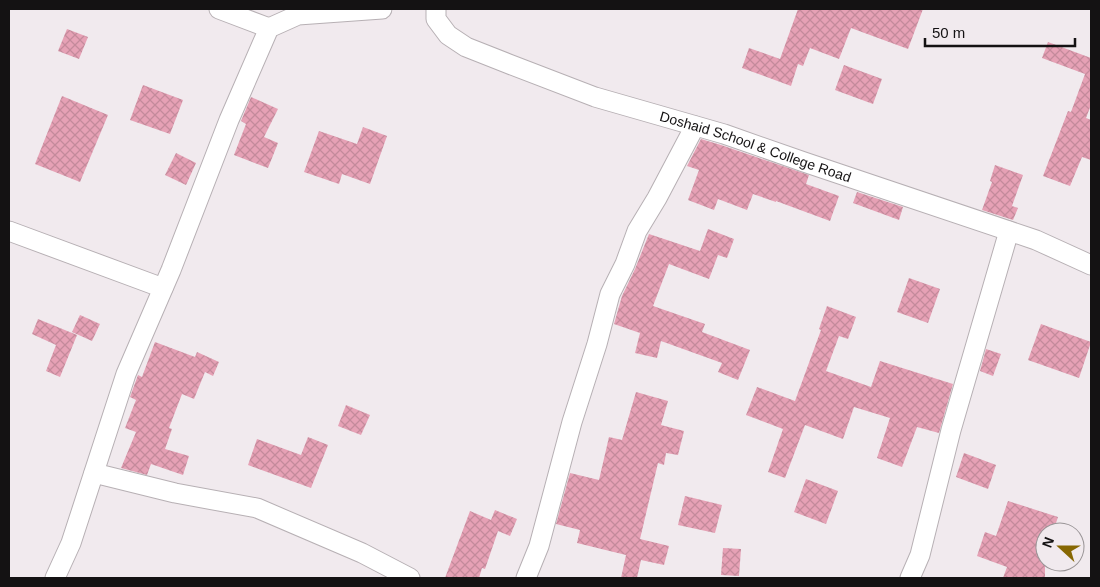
<svg xmlns="http://www.w3.org/2000/svg" width="1100" height="587" font-family="Helvetica,sans-serif">
	<defs>
		<pattern id="building-cross-hatch" width="8" height="8" patternUnits="userSpaceOnUse" patternTransform="scale(1.25)"><rect width="8" height="8" fill="#e6a1b5"/><path d="M0 0l8 8M0 8l8-8" fill="none" stroke="#c48a9b"/></pattern>
	</defs>
	<rect width="100%" height="100%" fill="#f1eaee"/>
	<!-- building -->
	<g fill="url(#building-cross-hatch)">
		<path d="M798,9H923L908,49L851,28L839,59L810,48L803,66L798,64L791,86L742,68L749,48L780,59Z"/>
		<path d="M67,29L88,37L79,59L58,51Z"/>
		<path d="M1048,42L1091,58V105L1086,118L1091,120V160L1082,157L1070,186L1043,176L1068,111L1071,112L1085,74L1042,58Z"/>
		<path d="M844,65L882,79L873,104L835,90Z"/>
		<path d="M143,85L183,100L170,134L130,120Z"/>
		<path d="M62,96L108,115L80,182L35,164Z"/>
		<path d="M251,97L278,109L264,137L278,143L268,168L234,155L246,124L241,121Z"/>
		<path d="M363,127L387,136L370,184L342,174L339,184L304,172L319,131L357,144Z"/>
		<path d="M701,139L721,145L809,175L806,184L839,196L830,221L776,201V202L753,194L747,210L718,199L714,210L688,200L699,170L687,166Z"/>
		<path d="M176,153L196,163L186,185L165,175Z"/>
		<path d="M995,165L1023,175L1012,206L1018,208L1013,220L982,210L992,182L990,181Z"/>
		<path d="M857,192L903,207L899,220L853,203Z"/>
		<path d="M708,229L734,239L727,258L718,255L709,279L669,264L653,306L705,324L702,332L750,350L738,380L718,372L722,363L661,341L657,358L635,353L640,333L614,324L622,296L635,269L649,234L700,251Z"/>
		<path d="M909,278L940,289L928,323L897,312Z"/>
		<path d="M827,306L856,317L848,339L839,336L826,371L871,387L880,361L953,384L939,433L917,427L902,467L877,458L890,418L854,407L843,439L805,425L785,478L768,472L783,429L746,415L757,387L795,401L821,330L819,329Z"/>
		<path d="M80,315L100,324L92,341L72,332Z"/>
		<path d="M38,319L77,335L60,377L46,371L56,345L32,334Z"/>
		<path d="M1041,324L1091,342L1079,378L1028,360Z"/>
		<path d="M155,342L195,357L197,352L219,362L213,376L205,372L194,399L182,394L169,428L172,429L165,449L189,456L183,475L151,464L147,475L121,468L136,432L125,428L136,400L130,397L138,375L142,377Z"/>
		<path d="M986,349L1001,354L993,376L980,371Z"/>
		<path d="M636,392L668,401L661,425L684,431L678,455L666,453L664,465L658,463L640,539L669,546L664,565L641,560L637,578H621L626,555L577,543L580,530L556,524L570,473L599,480L609,437L622,440Z"/>
		<path d="M346,405L370,415L361,435L338,426Z"/>
		<path d="M308,437L328,445L311,488L248,465L257,439L301,455Z"/>
		<path d="M964,453L996,465L988,489L956,477Z"/>
		<path d="M806,479L838,491L826,524L794,512Z"/>
		<path d="M685,496L722,505L715,533L678,525Z"/>
		<path d="M1008,501L1058,517L1053,532H1045V578H1003L1007,567L977,556L985,532L996,536Z"/>
		<path d="M495,510L517,519L510,536L498,531L485,569L482,568L479,578H445L470,511L491,520Z"/>
		<path d="M723,548L741,549L739,576L721,575Z"/>
	</g>
	<g fill="none" stroke-linecap="round" stroke-linejoin="round">
		<defs>
			<g id="street">
				<path d="M219,9L269,28"/>
				<path id="s1" d="M436,9V19L448,35L466,47L509,64L595,97L724,134L804,162L1036,240L1091,265"/>
				<path d="M9,231L163,288"/>
				<path d="M94,473L175,493L257,508L362,553L410,578"/>
				<path d="M55,578L71,543L126,374L171,270L229,120L269,28L298,15L382,9"/>
				<path d="M526,578L539,546L572,422L597,344L610,294L625,264L637,231L657,198L695,126"/>
				<path d="M910,578L920,555L951,430L1009,231"/>
			</g>
		</defs>
		<!-- street casing -->
		<use href="#street" stroke="#b7b0b4" stroke-width="21"/>
		<!-- street -->
		<use href="#street" stroke="#fff" stroke-width="19"/>
	</g>
	<g text-anchor="middle" dominant-baseline="central" stroke-width="4" stroke-linejoin="round" paint-order="stroke">
		<!-- street labels -->
		<g font-size="14" fill="#141213" stroke="#f1eaee">
			<text stroke="none"><textPath href="#s1" startOffset="358">Doshaid School &amp; College Road</textPath></text>
		</g>
	</g>
	<!-- border -->
	<rect width="1100" height="587" fill="none" stroke="#141213" stroke-width="20"/>
	<!-- north arrow -->
	<g transform="translate(1060 547) rotate(291)"><circle r="24" fill="#f1eaee" stroke="#999496"/>
	<path d="M0-4L9 19L0 12L-9 19Z" fill="#876702"/>
	<text y="-8" font-size="14" font-weight="bold" text-anchor="middle" fill="#141213">N</text>
	</g>
	<!-- scale -->
	<path d="M925 38v8h150v-8" fill="none" stroke="#141213" stroke-width="2.5"/>
	<text x="932" y="38" font-size="15" fill="#141213" stroke="#f1eaee" stroke-width="4" paint-order="stroke">50 m</text>
</svg>
